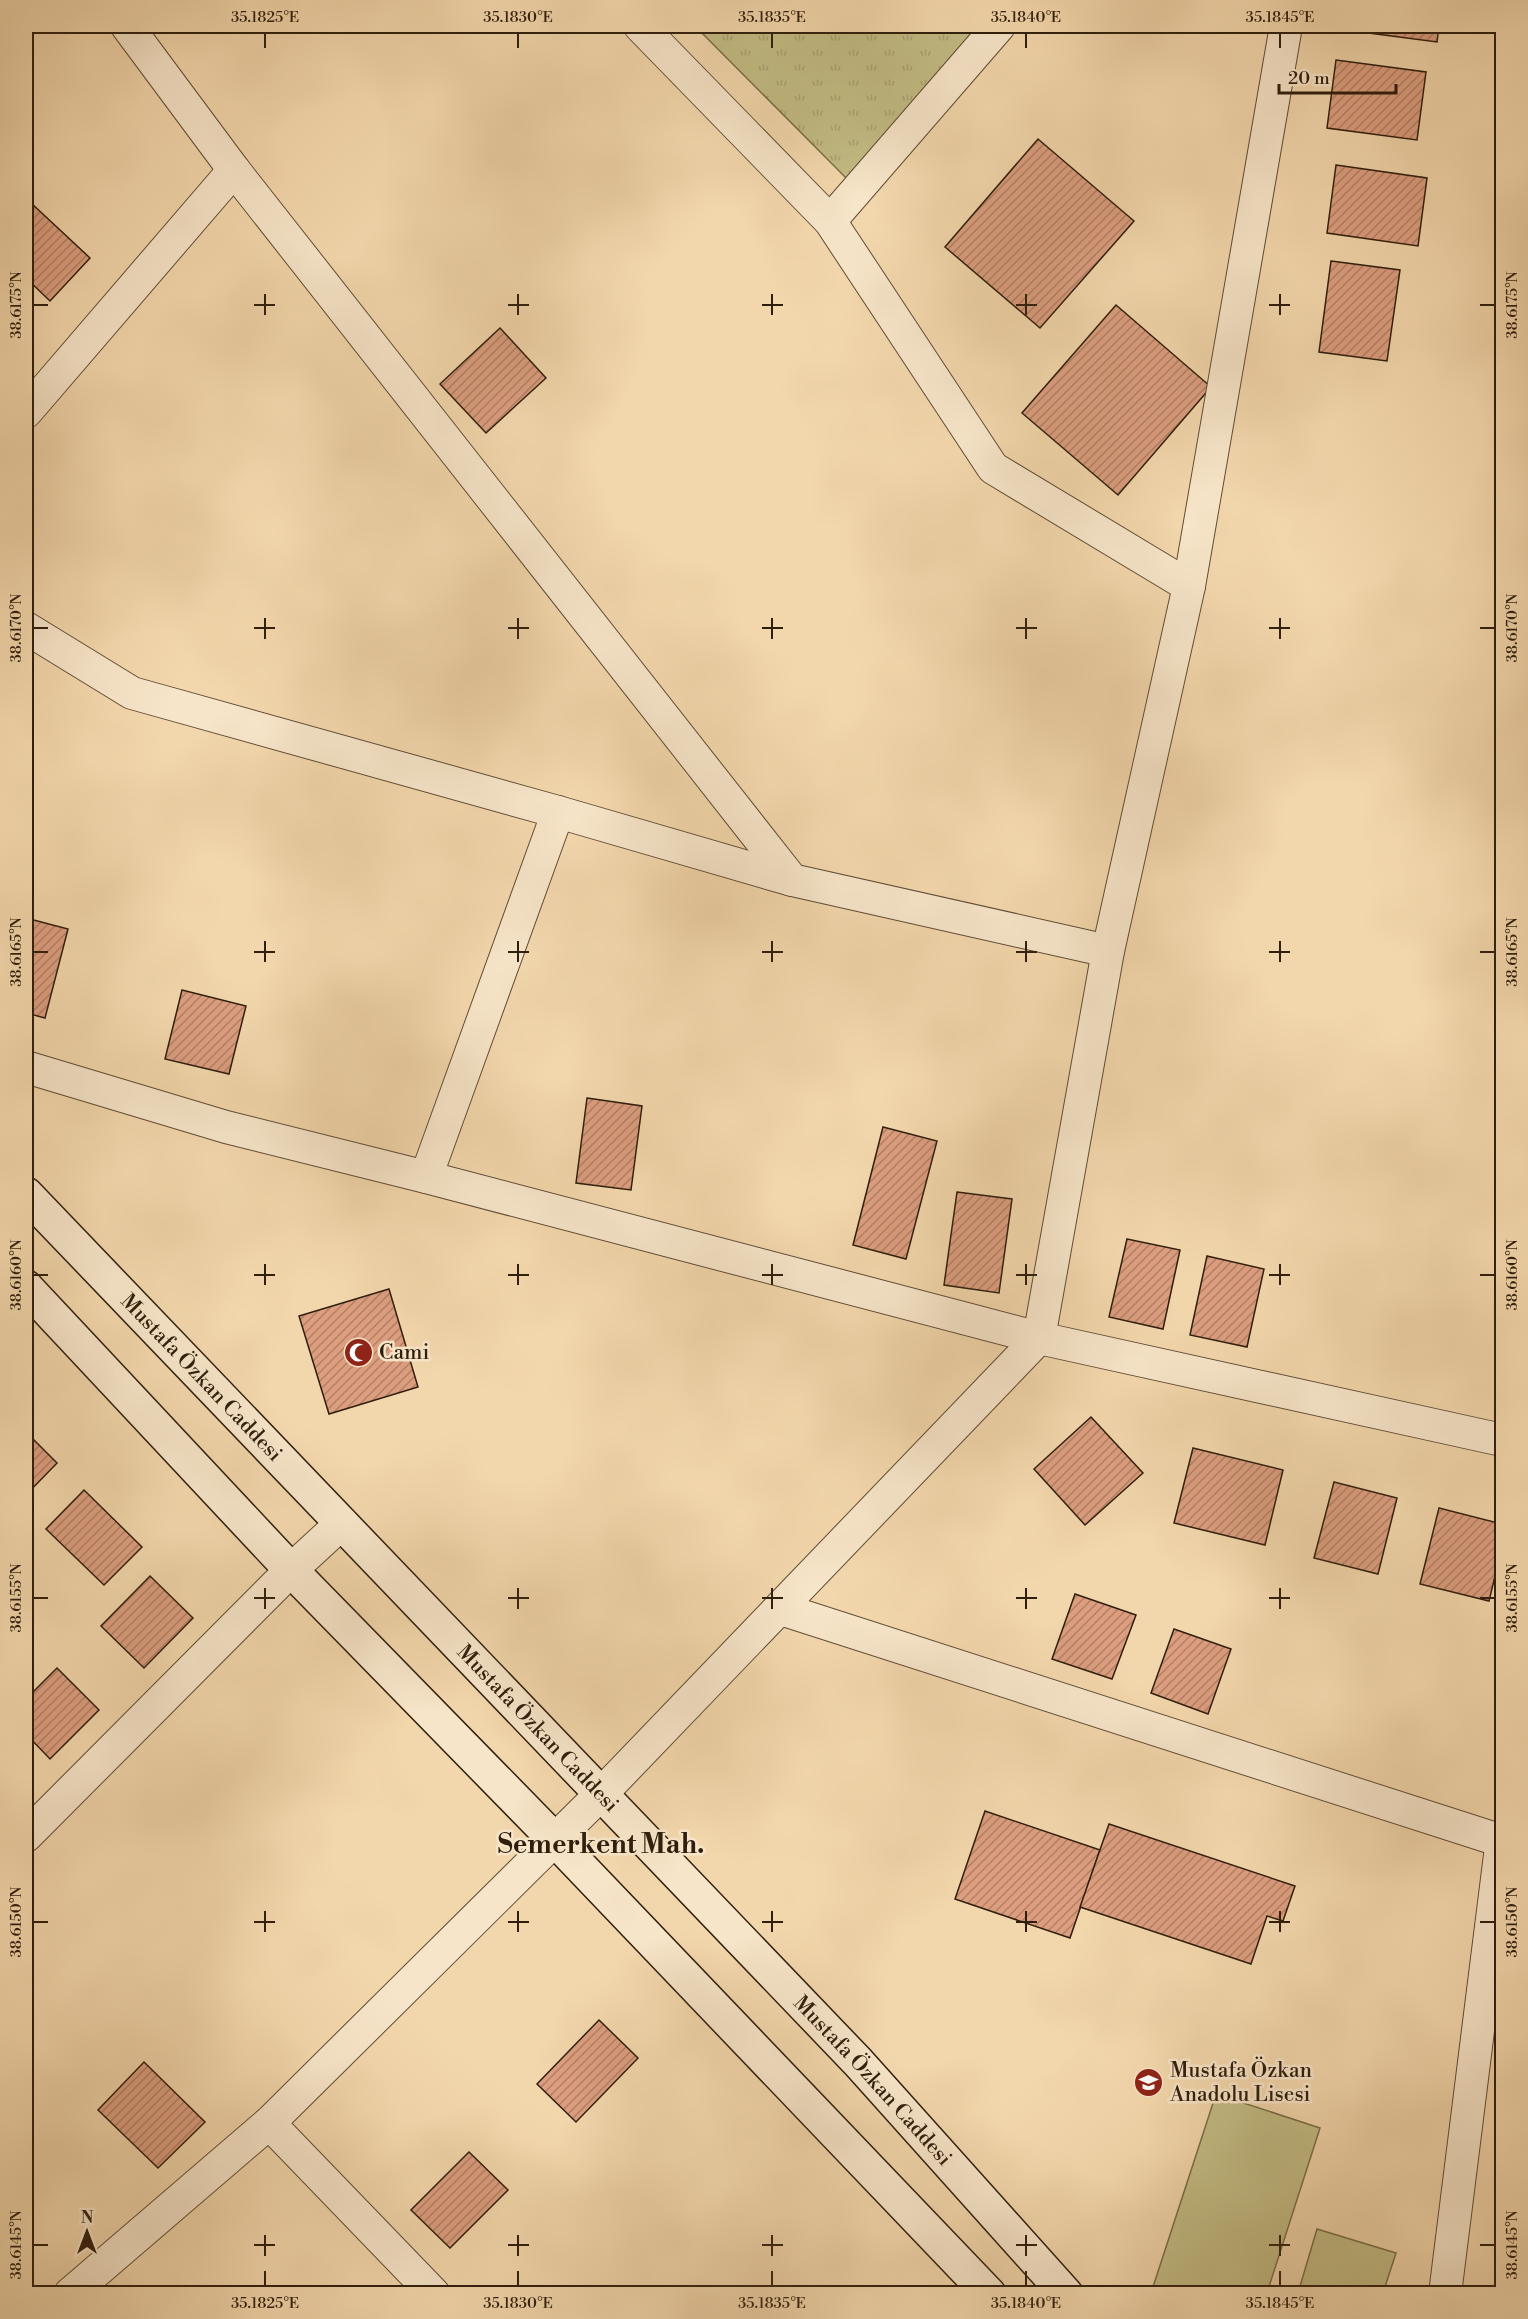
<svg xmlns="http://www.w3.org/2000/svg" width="1528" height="2319" font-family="'Libre Bodoni',serif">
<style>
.grass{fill:url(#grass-tufts);stroke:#796d48;stroke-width:1.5}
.garden{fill:#c3bc84;stroke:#796d48;stroke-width:1.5}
.building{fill:url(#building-hatch);stroke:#2f1e0d;stroke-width:1.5}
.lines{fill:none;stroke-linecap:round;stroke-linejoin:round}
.minor-casing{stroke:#604c35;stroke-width:34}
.secondary-casing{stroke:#2f1e0d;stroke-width:36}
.minor{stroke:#f7e5c9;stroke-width:32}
.secondary{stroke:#f7e5c9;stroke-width:33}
.ticks{fill:none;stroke:#2f1e0d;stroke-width:2}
.labels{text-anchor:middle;stroke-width:5;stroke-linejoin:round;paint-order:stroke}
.poi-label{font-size:21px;fill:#2f1e0d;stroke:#f7e5c9;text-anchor:start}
.street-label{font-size:21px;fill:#2f1e0d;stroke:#f7e5c9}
.district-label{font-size:27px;font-weight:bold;fill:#2f1e0d;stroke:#f7e5c9}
.neatline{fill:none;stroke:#2f1e0d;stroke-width:2}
.ticks-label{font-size:15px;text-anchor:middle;fill:#2f1e0d}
</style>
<defs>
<pattern id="grass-tufts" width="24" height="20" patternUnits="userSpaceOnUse" patternTransform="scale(1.5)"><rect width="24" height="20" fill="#c3bc84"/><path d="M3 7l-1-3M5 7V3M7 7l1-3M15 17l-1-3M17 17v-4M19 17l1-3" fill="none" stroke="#a8a171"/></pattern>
<pattern id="building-hatch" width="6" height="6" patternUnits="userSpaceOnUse" patternTransform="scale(1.5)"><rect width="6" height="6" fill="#dc9e7f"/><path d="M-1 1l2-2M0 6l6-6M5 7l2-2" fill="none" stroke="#b38066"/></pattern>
</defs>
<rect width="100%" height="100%" fill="#f3d7ac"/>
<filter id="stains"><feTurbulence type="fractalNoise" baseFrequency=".00333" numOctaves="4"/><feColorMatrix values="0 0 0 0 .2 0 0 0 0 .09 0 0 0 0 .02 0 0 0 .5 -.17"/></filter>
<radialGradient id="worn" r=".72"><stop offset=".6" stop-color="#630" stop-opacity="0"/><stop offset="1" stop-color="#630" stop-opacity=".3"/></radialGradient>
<!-- grass -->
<path class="grass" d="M695 26H988L850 182Z"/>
<!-- garden -->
<g class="garden">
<path d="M1216 2094 1320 2128 1267 2293H1151Z"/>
<path d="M1317 2229 1396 2253 1383 2293H1298Z"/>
</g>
<!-- building -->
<g class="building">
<path d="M1347 26H1439L1437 42 1346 30Z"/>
<path d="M1336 60 1426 72 1417 140 1327 128Z"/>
<path d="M1038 139 1134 221 1040 328 945 247Z"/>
<path d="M1336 165 1427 178 1418 246 1327 233Z"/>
<path d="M30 202 90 258 50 301 26 278V207Z"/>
<path d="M1331 261 1400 270 1387 361 1319 352Z"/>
<path d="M1116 305 1211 387 1118 495 1022 413Z"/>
<path d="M500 328 546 378 486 433 440 384Z"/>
<path d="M26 918 68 929 45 1018 26 1013Z"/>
<path d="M182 990 246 1006 229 1074 165 1059Z"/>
<path d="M587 1098 642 1106 631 1190 576 1183Z"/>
<path d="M883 1127 937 1141 906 1259 853 1245Z"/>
<path d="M957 1192 1012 1199 999 1293 944 1285Z"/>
<path d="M1127 1239 1180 1250 1163 1329 1109 1317Z"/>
<path d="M1207 1256 1264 1269 1247 1347 1190 1335Z"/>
<path d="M389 1289 418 1387 329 1414 299 1316Z"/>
<path d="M1091 1417 1143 1473 1085 1525 1034 1469Z"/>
<path d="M26 1432 57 1463 26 1495Z"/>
<path d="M1193 1448 1283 1470 1265 1545 1174 1523Z"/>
<path d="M1334 1482 1397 1498 1378 1574 1314 1558Z"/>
<path d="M84 1490 142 1547 104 1585 46 1529Z"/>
<path d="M1439 1508 1502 1524V1547L1489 1601 1420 1584Z"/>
<path d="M150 1576 193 1618 144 1668 101 1626Z"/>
<path d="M1075 1594 1136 1615 1112 1679 1052 1659Z"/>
<path d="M1174 1629 1231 1649 1208 1714 1151 1693Z"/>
<path d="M57 1668 99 1710 50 1759 26 1734V1699Z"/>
<path d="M985 1811 1100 1850 1070 1938 955 1899Z"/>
<path d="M1109 1824 1295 1886 1283 1921 1267 1916 1251 1964 1080 1907Z"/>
<path d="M599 2020 638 2058 576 2122 537 2084Z"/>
<path d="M144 2062 205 2122 158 2168 98 2110Z"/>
<path d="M469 2152 508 2190 450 2248 411 2210Z"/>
</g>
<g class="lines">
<defs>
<g id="minor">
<path d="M127 26 234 170 792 880 1108 951"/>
<path d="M640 26 830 221 993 468 1189 586"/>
<path d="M830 221 999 26"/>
<path d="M26 412 234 170"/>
<path d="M26 628 132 693 558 812 792 880"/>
<path d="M26 1067 226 1127 426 1177 1039 1338 1502 1440"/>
<path d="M426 1177 558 812"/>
<path d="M781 1609 1502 1841"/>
<path d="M26 1836 291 1570 342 1523"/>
<path d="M269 2123 434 2294"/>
<path d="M70 2294 269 2123 601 1794 1039 1338 1108 951 1189 586 1286 26"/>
<path d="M1445 2294 1502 1839"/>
</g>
<g id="secondary">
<path id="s1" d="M26 1194 858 2062 1066 2294"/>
<path d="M26 1287 291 1570 554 1839 989 2294"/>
</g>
</defs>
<!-- minor casing -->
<use href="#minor" class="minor-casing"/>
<!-- secondary casing -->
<use href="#secondary" class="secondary-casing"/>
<!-- minor -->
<use href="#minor" class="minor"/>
<!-- secondary -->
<use href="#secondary" class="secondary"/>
</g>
<!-- ticks -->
<path class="ticks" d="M265 33V48M518 33V48M772 33V48M1026 33V48M1280 33V48M265 294V315M518 294V315M772 294V315M1026 294V315M1280 294V315M33 305H48M254 305H275M508 305H529M762 305H783M1016 305H1037M1269 305H1290M1480 305H1495M265 618V639M518 618V639M772 618V639M1026 618V639M1280 618V639M33 628H48M254 628H275M508 628H529M762 628H783M1016 628H1037M1269 628H1290M1480 628H1495M265 941V962M518 941V962M772 941V962M1026 941V962M1280 941V962M33 952H48M254 952H275M508 952H529M762 952H783M1016 952H1037M1269 952H1290M1480 952H1495M265 1264V1285M518 1264V1285M772 1264V1285M1026 1264V1285M1280 1264V1285M33 1275H48M254 1275H275M508 1275H529M762 1275H783M1016 1275H1037M1269 1275H1290M1480 1275H1495M265 1588V1609M518 1588V1609M772 1588V1609M1026 1588V1609M1280 1588V1609M33 1598H48M254 1598H275M508 1598H529M762 1598H783M1016 1598H1037M1269 1598H1290M1480 1598H1495M265 1911V1932M518 1911V1932M772 1911V1932M1026 1911V1932M1280 1911V1932M33 1922H48M254 1922H275M508 1922H529M762 1922H783M1016 1922H1037M1269 1922H1290M1480 1922H1495M265 2235V2256M518 2235V2256M772 2235V2256M1026 2235V2256M1280 2235V2256M33 2245H48M254 2245H275M508 2245H529M762 2245H783M1016 2245H1037M1269 2245H1290M1480 2245H1495M265 2271V2286M518 2271V2286M772 2271V2286M1026 2271V2286M1280 2271V2286"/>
<!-- icons -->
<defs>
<symbol id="mosque-disc" viewBox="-11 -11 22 22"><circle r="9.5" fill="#8f2418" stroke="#f7e5c9"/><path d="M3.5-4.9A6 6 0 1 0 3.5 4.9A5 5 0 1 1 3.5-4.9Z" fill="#fff"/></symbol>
<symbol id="school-disc" viewBox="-11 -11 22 22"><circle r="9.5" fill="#8f2418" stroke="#f7e5c9"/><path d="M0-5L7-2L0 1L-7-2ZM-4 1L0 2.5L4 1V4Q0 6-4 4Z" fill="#fff"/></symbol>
</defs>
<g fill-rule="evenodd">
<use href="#mosque-disc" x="342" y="1336" width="33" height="33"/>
<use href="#school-disc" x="1132" y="2066" width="33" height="33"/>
</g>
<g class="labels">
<!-- poi labels -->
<g class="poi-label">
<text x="379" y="1359">Cami</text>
<text x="1170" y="2077">Mustafa Özkan<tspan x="1170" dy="24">Anadolu Lisesi</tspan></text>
</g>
<!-- street labels -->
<g class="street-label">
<text dy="7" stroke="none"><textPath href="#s1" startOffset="254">Mustafa Özkan Caddesi</textPath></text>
<text dy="7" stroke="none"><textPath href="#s1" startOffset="740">Mustafa Özkan Caddesi</textPath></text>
<text dy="7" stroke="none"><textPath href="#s1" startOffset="1226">Mustafa Özkan Caddesi</textPath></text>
</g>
<!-- district labels -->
<g class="district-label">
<text x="601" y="1853">Semerkent Mah.</text>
</g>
</g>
<!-- margin -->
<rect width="1528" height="2319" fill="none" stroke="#f3d7ac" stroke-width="66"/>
<!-- north arrow -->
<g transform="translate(87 2232)" stroke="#f7e5c9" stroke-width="4.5" paint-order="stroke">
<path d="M0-4.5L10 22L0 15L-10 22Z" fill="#2f1e0d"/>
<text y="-9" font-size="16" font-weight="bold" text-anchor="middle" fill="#2f1e0d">N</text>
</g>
<!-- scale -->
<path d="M1279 84v9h117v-9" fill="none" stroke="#2f1e0d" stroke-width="3"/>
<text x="1288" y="84" font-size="18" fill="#2f1e0d" stroke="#f7e5c9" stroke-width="4.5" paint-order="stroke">20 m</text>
<rect x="33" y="33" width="1462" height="2253" class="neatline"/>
<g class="ticks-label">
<text x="265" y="22">35.1825°E</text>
<text x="518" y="22">35.1830°E</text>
<text x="772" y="22">35.1835°E</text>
<text x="1026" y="22">35.1840°E</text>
<text x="1280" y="22">35.1845°E</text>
<text transform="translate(16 305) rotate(-90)" y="5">38.6175°N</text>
<text transform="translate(1512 305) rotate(-90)" y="5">38.6175°N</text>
<text transform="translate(16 628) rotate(-90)" y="5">38.6170°N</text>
<text transform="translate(1512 628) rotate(-90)" y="5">38.6170°N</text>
<text transform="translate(16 952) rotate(-90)" y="5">38.6165°N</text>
<text transform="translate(1512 952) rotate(-90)" y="5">38.6165°N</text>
<text transform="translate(16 1275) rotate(-90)" y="5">38.6160°N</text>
<text transform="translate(1512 1275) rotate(-90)" y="5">38.6160°N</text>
<text transform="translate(16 1598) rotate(-90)" y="5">38.6155°N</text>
<text transform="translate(1512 1598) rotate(-90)" y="5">38.6155°N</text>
<text transform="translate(16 1922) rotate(-90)" y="5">38.6150°N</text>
<text transform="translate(1512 1922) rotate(-90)" y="5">38.6150°N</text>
<text transform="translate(16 2245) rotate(-90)" y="5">38.6145°N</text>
<text transform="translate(1512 2245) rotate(-90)" y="5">38.6145°N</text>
<text x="265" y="2308">35.1825°E</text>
<text x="518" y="2308">35.1830°E</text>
<text x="772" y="2308">35.1835°E</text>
<text x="1026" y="2308">35.1840°E</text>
<text x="1280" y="2308">35.1845°E</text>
</g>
<rect width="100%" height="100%" filter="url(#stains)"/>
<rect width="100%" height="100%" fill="url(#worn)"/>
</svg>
